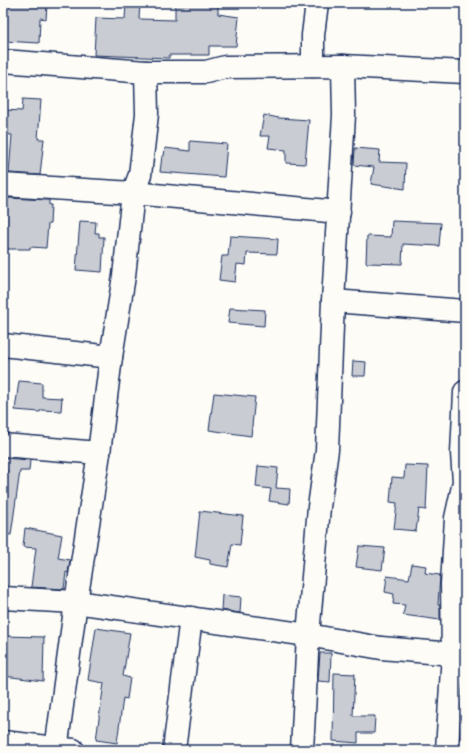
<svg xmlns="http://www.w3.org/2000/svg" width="468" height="753" font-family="Kalam,sans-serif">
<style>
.building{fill:#c9ccd3;stroke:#1b2f5e}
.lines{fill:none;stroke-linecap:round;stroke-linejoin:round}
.minor-casing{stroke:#1b2f5e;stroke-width:25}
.minor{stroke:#fdfcf7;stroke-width:22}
</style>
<rect width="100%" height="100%" fill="#fdfcf7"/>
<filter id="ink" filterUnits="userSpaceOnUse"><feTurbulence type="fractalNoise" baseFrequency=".025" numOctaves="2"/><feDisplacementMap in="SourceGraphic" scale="8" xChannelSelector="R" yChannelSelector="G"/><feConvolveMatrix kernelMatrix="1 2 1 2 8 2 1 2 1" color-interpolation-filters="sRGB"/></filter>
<g filter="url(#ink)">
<!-- building -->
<g class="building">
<path d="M3 3 24 4V3H40V5H47L46 19 40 18 39 43 3 41Z"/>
<path d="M126 3H140L139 19 175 20V3H218V14L239 17 236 46H209V55H169V58L94 55 96 18 125 19Z"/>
<path d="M23 99 41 100 38 139H44L40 175 9 173 12 135 3 134 5 110 22 111Z"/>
<path d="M264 115 279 118 309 120 305 164 286 163V150L268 148 270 136H260Z"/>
<path d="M190 141 227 144 224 177 160 172 162 156H164L165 148 190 151Z"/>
<path d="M355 148 380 150 379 162 406 163 405 189 371 184 374 167 354 165Z"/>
<path d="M7 198 49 200V205H51L50 224H48L46 248 30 247V249H3L5 204Z"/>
<path d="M80 221 96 222 95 233H99V237H104L102 272 76 270Z"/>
<path d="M392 221 441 223 439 246 403 244 402 264 366 263 367 236 391 237Z"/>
<path d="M230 236 278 239 277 254 247 253 246 265 237 264 235 282 219 280 222 256H228Z"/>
<path d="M230 308 265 310 264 326 228 323Z"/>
<path d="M353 361 366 362 365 376H352Z"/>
<path d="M19 381 42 383V397L62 398 61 411 41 410 40 412 15 410Z"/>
<path d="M214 393 255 397 251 436 209 430Z"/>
<path d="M3 458 30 460 29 471H20L11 535 3 534V478H6L7 470H3Z"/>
<path d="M405 465 428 466 426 510 419 509 416 531 394 529 397 503 390 502 392 477 404 478Z"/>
<path d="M258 466 278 468 276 488 290 489 289 504 269 501 271 489 256 487Z"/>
<path d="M200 511 243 516 240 545 232 544 228 567 210 564V560L195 557Z"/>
<path d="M25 528 62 535 58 558 70 560 68 573 66 572 64 589 31 587 36 548 23 547Z"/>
<path d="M359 546 385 548 382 570 356 567Z"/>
<path d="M412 564 426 566 425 573 440 575 438 605H440V620L403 615 405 605 393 604 394 594 385 592 387 576 409 579Z"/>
<path d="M222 595 241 597 240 613 221 610Z"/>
<path d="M96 628 130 633 123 676 130 678 127 699 123 698 117 743 96 740 104 683 88 680Z"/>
<path d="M3 636 44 637 43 681 4 676Z"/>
<path d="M320 653H331L330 682 318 681Z"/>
<path d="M334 673 355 674 353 716H375L374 733H358V743L333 741Z"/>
</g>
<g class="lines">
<defs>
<g id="minor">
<path d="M3 61 146 72H206L225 67 343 66 465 72"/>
<path d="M313 66V35L317 3"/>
<path d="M3 185 133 193 339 212"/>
<path d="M333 301 465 311"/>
<path d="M3 345 111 357"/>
<path d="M3 445 99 453"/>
<path d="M3 598 76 602 308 635 381 648 465 655"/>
<path d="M3 742 73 750"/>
<path d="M56 750 76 602 99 453 111 357 124 276 133 193 140 175 147 114 146 72"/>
<path d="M174 750 191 618"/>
<path d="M302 750 308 635 319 507 327 450 333 301 344 115 343 66"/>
<path d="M447 750 453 653 452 584 456 518 464 482 462 453 465 392"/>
</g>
</defs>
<!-- minor casing -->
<use href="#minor" class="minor-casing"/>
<!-- minor -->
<use href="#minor" class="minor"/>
</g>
</g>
<!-- margin -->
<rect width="468" height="753" fill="none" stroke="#fdfcf7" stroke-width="16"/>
<rect x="8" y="8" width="452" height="737" fill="none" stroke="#1b2f5e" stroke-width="1.5" filter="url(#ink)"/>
</svg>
